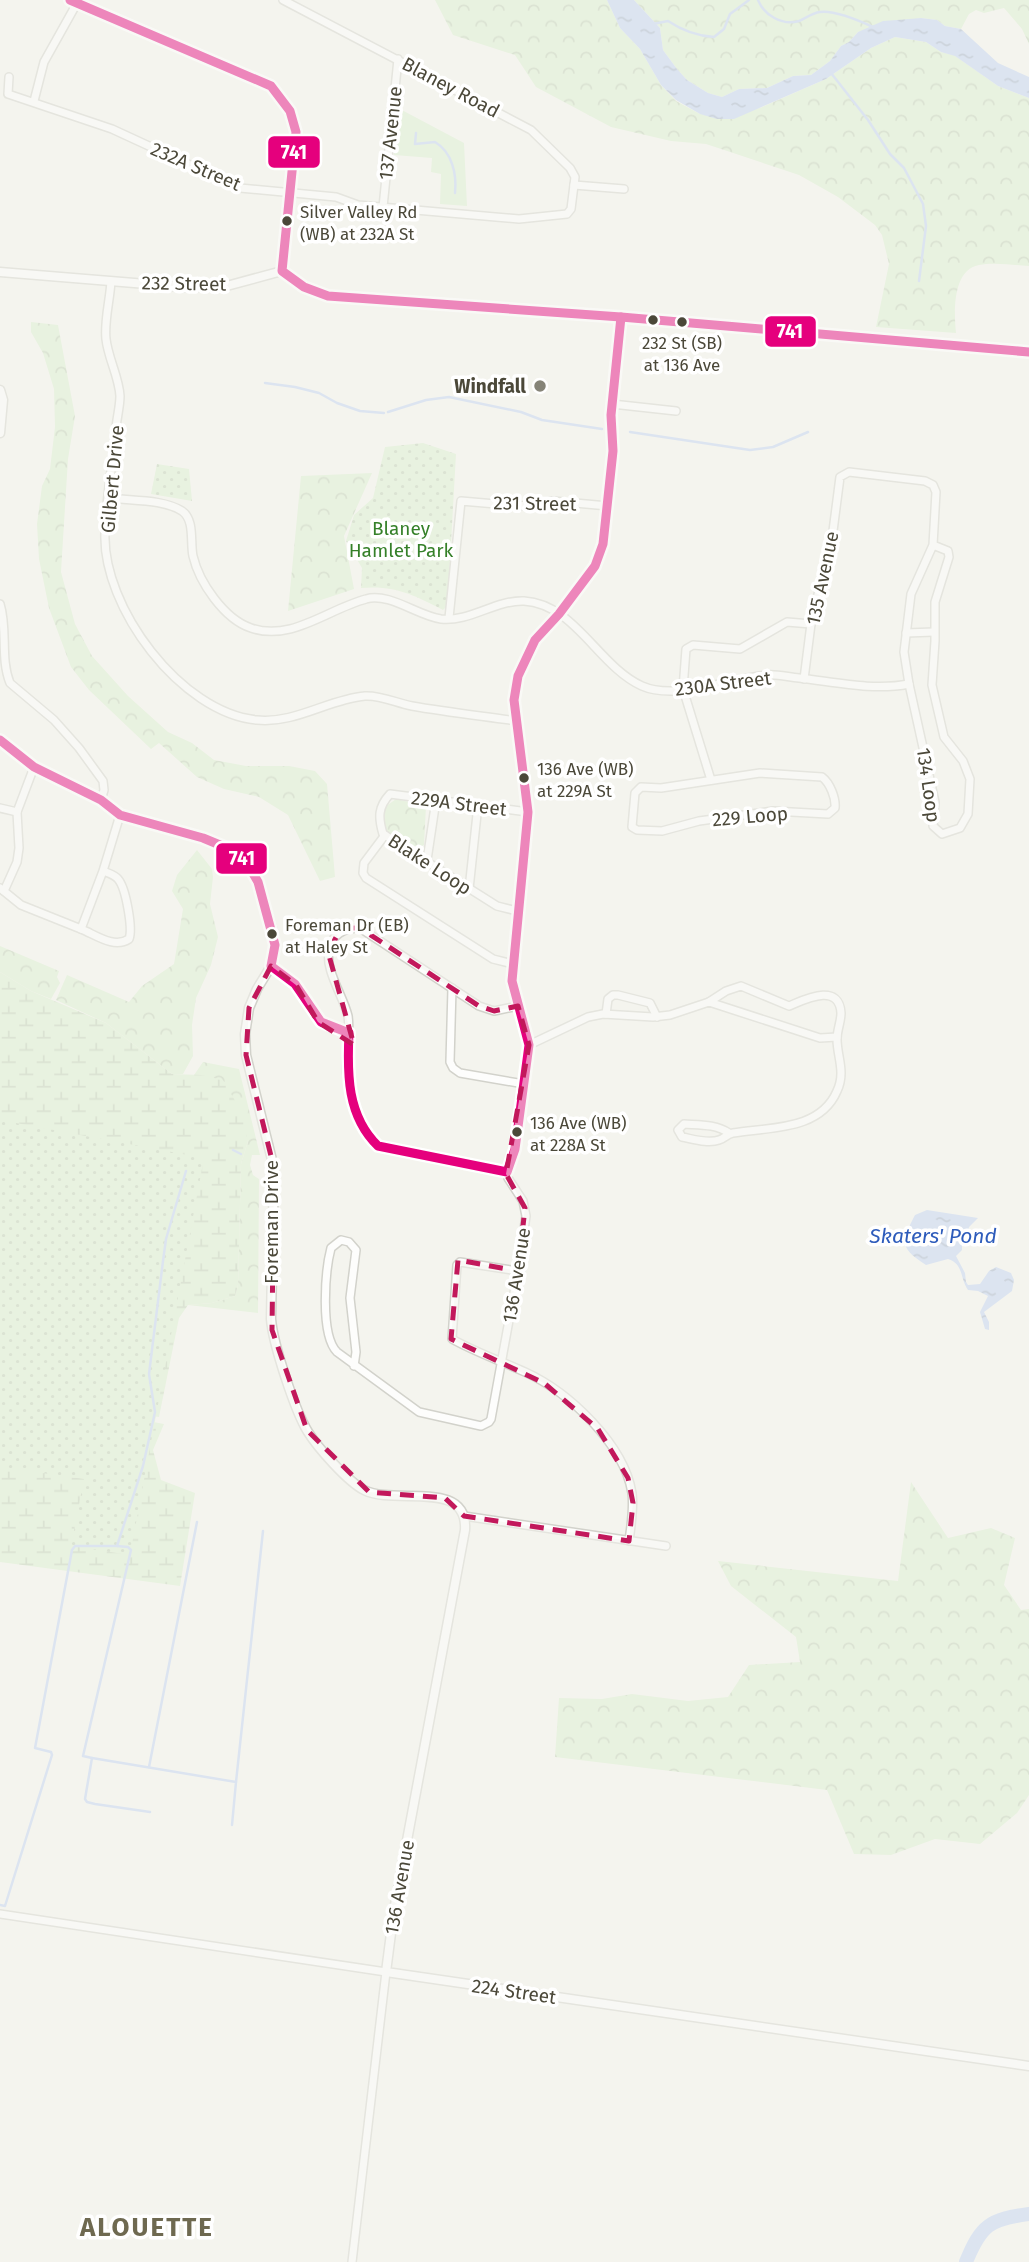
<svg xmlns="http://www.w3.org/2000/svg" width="1029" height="2262" font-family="'Fira Sans',sans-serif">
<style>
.grass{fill:#daefce}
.forest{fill:url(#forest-crowns)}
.wetland{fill:url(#wetland-marsh)}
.park{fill:url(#park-dots)}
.water{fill:url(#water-ripples)}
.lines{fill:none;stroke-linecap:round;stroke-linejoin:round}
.stream{stroke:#bfd1f2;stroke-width:2.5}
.river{stroke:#bfd1f2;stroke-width:14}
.minor-casing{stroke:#d2d2cb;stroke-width:10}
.tertiary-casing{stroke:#d2d2cb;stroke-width:11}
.minor{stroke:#fdfdfc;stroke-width:7}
.tertiary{stroke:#fdfdfc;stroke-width:8}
.bus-1-casing{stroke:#fff;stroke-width:14}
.bus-1{stroke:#e5007d;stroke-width:9}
.marked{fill:none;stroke:#c2185b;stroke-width:5;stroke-dasharray:14 9;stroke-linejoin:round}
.bus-dot{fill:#4b4839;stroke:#fff;stroke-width:2.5}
.poi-dot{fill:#868478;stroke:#fff;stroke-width:2.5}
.labels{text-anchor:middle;stroke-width:7;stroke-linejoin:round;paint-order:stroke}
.bus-label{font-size:17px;fill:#4b4839;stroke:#fff;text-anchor:start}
.street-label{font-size:19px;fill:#4b4839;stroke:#fff}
.poi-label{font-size:19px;font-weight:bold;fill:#4b4839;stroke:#fff;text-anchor:end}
.park-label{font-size:19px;fill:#358029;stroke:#fff}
.water-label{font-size:21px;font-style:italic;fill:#2e5cbb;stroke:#fff}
.district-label{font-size:26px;font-weight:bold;letter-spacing:2px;fill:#6e6950;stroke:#fff}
.line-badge{stroke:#fff;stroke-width:2.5}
.badge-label{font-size:19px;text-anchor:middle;font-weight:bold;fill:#fff}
</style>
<defs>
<pattern id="forest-crowns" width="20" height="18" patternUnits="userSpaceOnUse" patternTransform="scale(1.75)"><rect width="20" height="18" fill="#daefce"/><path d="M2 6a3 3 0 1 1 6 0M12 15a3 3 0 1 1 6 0" fill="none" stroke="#bdceb2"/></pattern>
<pattern id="wetland-marsh" width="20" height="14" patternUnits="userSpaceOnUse" patternTransform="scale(1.75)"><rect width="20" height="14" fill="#daefce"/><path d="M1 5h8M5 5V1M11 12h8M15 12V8" fill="none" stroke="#bdceb2"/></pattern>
<pattern id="park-dots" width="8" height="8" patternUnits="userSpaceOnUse" patternTransform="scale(1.75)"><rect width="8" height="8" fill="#daefce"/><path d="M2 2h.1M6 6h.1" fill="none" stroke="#bdceb2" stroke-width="1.8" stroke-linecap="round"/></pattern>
<pattern id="water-ripples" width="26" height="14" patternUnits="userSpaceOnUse" patternTransform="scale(1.75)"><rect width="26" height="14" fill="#bfd1f2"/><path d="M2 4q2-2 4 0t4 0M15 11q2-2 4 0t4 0" fill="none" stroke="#9dacc5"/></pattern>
</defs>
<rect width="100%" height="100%" fill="#f4f4ee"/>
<!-- grass -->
<path class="grass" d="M398 108 464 143 467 206 440 204 441 174 431 172 432 158 394 155Z"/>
<!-- forest -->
<g class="forest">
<path d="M435 0H607L620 28 640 49 661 85 676 101 700 114 760 108 826 79 871 48 895 37 926 42 941 52 954 55 998 86 1029 98V266C1013 265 994 262 979 265 952 270 954 313 956 333L876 327 889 264 882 235 875 225 838 197 799 175 706 144 671 141 611 127 536 87 515 55 453 35Z"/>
<path d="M634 0H1029V44L1022 29 1004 8 984 13 976 10 969 14 961 29 945 26 937 20 921 18 858 32 849 42 841 46 830 61 811 75 793 76 767 88 739 89 722 97 708 93 687 80 677 69 663 50 660 28Z"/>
<path d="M31 322 58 325 75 416 68 459 61 572 75 624 92 656 128 696 168 732 192 743 214 760 246 766H289L315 771 327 784 335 877 320 881 288 815 259 797 224 789 197 777 159 743 151 749 89 690 71 667 49 608 39 559 37 524 42 486 50 469 55 427 54 389 43 353 31 332Z"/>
<path d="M372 473 344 536 354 589 288 611 301 476Z"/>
<path d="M396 799 426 806 424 845C416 850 390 839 385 829 383 823 385 814 385 807Z"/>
<path d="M197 850 212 869 213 877 210 904 218 937 211 965 196 998 192 1025 193 1056 183 1074H172L106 1023 56 1000 67 975 129 1002 142 986 174 964 183 909 172 891 177 875Z"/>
<path d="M0 946 59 971 57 977 60 983 51 999 31 991 0 972Z"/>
<path d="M203 1062 239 1069 260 1155H252L250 1165 253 1175 259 1179 258 1313 188 1305 212 1303 235 1296 238 1285 241 1164 248 1141 201 1075H194Z"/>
<path d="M911 1482 948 1538 991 1528 1015 1538 1004 1585 1021 1610 1029 1609V1795L1017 1813 980 1844 935 1839 891 1855 854 1854 827 1790 555 1757 559 1698 602 1699 632 1694 688 1701 728 1697 749 1665 800 1662 796 1637 731 1586 718 1561 898 1581Z"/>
</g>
<!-- wetland -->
<path class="wetland" d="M0 972 31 991 106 1023 172 1074 201 1075 223 1080 241 1111 248 1141 241 1164 238 1285 235 1296 212 1303 188 1305 179 1318 159 1417 151 1416 132 1418 164 1424 153 1450 161 1480 195 1493 180 1586 0 1562Z"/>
<!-- park -->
<g class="park">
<path d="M423 443 456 454 449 579 452 601 443 610C414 595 395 585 361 588L362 568 346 541 354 515 373 498 385 447Z"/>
<path d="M157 464 189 469 192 501 151 494Z"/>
<path d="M0 1120 204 1158 130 1555 71 1546 84 1479 0 1467Z"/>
</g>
<!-- water -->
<g class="water">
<path d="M607 0H634L660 28 663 50 677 69 687 80 708 93 722 97 739 89 767 88 793 76 811 75 830 61 841 46 849 42 858 32 883 21 897 20 921 18 937 20 945 26 961 29 998 63 1029 77V98L998 86 955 56 941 52 926 42 895 37 871 48 826 79 734 119H717L700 114 676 100 661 85 640 49 620 28Z"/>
<path d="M927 1210 978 1218 969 1227 967 1235 962 1241V1250L956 1256 965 1273 966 1282 968 1285 980 1284 989 1271 996 1267 1011 1273 1014 1280 1012 1291 984 1312 989 1322V1330L985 1329 980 1312 988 1296 978 1291 968 1290C960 1279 964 1264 948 1259L926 1265C899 1248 901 1242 915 1215Z"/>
</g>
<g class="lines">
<!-- stream -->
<g class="stream">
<path d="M758 0C764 15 782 26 799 21 806 18 812 13 820 12 834 10 860 21 873 27"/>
<path d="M653 24 668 21C683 31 697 36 714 37L724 29 730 14 749 0"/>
<path d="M831 73 868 120 890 154 904 168 923 204 926 226 919 281"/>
<path d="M416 133 415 144 435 142C452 152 457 174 455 193"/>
<path d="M265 383 295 387 319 393 337 403 360 411 384 413"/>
<path d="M388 412 426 400 449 397 521 412 542 420 602 429"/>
<path d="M630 432 750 450 773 447 808 432"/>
<path d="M233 1150 241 1154"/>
<path d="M117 1546 128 1547 131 1550 83 1756 92 1758 85 1799 87 1802 95 1804 150 1812"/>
<path d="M92 1758 236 1782 232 1825"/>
<path d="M149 1767 197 1522"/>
<path d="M236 1782 263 1531"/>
<path d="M0 1905 5 1906 52 1755 51 1752 35 1748 72 1550 75 1546H117L143 1466 155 1412 149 1374 163 1261 166 1239 186 1171"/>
</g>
<!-- river -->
<path class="river" d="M966 2262C981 2225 990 2219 1029 2214"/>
<defs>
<g id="minor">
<path d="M9 77 8 94 112 129 240 188 336 197 358 205 519 219 567 214 571 209 575 177 570 168 531 130 283 0"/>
<path d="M34 101 44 62 77 3"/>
<path d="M574 185 624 189"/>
<path d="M383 207 398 59"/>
<path d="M111 281C110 300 104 321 106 339 108 358 119 377 120 396 120 406 117 417 116 428 113 462 106 498 105 533 102 607 181 713 257 720 295 724 329 699 365 696 381 695 396 703 412 706 446 712 482 716 517 721"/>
<path d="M612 404 676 411"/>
<path d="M110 498C132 501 163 499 182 511 195 520 190 542 193 556 199 582 224 619 251 628 291 642 328 609 366 599 389 592 418 616 441 619 470 622 495 600 524 601 575 604 598 666 642 686 676 701 731 678 767 675 777 674 788 677 799 678 835 682 873 691 909 684"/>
<path d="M0 604C8 630 0 658 10 683L54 720 79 748 103 781 104 790 101 800"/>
<path d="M449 618 461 501 520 506 553 501 608 506"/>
<path d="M906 633 934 632"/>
<path d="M804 679 811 624 833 531 840 477 849 472 925 481 933 485 936 492 933 545 948 551 949 557 935 602V641L932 685 944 737 963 761 970 779 968 814 960 828 942 834 933 826 935 802 909 684 904 652 911 594 933 545"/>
<path d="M760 773 822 777C830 783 836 798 835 808L828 814 773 811 699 821 662 831 637 830 632 827 635 793 641 787 661 788Z"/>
<path d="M711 780 683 689 686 649 693 645 740 649 787 622 811 624"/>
<path d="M0 808 17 812"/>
<path d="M385 835 364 863 363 873 366 878 493 959 513 964"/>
<path d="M427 860 436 800"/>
<path d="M103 871 81 929C96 935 114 949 129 939 133 929 126 888 118 879 115 875 108 873 103 871L120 815"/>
<path d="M0 888 21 905 81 929"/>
<path d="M469 889 478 805"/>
<path d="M4 891 17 862 19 848 17 812 34 767"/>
<path d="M517 911 497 906 383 834C378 817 378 807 390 794L528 812"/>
<path d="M271 966C280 972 291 978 298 987 318 1014 310 1026 349 1033"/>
<path d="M452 988 450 1062 453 1068 460 1073 524 1084"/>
<path d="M709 1002 726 991 741 986 789 1006C804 1000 839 982 841 1013 841 1022 837 1030 837 1039 837 1057 846 1072 837 1091 820 1131 769 1127 733 1133 727 1134 725 1138 719 1140 708 1144 693 1139 682 1137L678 1130 684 1124C700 1125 716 1124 729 1133"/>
<path d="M606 1014 608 999 613 995H618L650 1003 657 1017"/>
<path d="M529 1045 588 1017 603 1014 653 1017 670 1015 709 1002 820 1038 837 1037"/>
<path d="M507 1172 378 1146C358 1131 350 1099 347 1075 345 1055 351 1035 348 1016 343 995 325 971 329 950 332 933 345 928 360 928L479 1006 494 1011 518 1006"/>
<path d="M518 1271 460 1262 457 1265 452 1339C475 1352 501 1361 525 1372 569 1392 624 1444 632 1493 634 1509 631 1525 629 1541"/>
<path d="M354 1366 356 1352 350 1298 356 1250 349 1242 341 1240 331 1248C325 1271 320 1335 337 1352L419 1412 481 1426 489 1422 491 1419 518 1271 526 1216 523 1201 508 1178 507 1172 515 1149 529 1045 512 981 528 812 514 700 518 676 535 640 559 614 595 566 603 544 613 451 611 415 621 317"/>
<path d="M464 1516 666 1546"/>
<path d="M0 1914 386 1972 352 2262"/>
</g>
<g id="tertiary">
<path d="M70 0 271 86 290 111 296 132 282 271"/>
<path d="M282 271 304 287 328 296 621 317 1029 352"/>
<path d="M0 272 183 287H223L282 271"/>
<path d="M0 390 3 400 0 433"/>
<path d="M0 740 34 767 101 800 120 815 203 838 232 850 247 863 258 882 272 928 275 945 271 966 257 989 249 1008 245 1034 246 1055 274 1168 271 1319C273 1344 295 1411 308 1432 318 1448 347 1481 364 1490 395 1506 468 1478 465 1530L394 1910 386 1972 1029 2066"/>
</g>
</defs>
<!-- minor casing -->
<use href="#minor" class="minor-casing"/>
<!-- tertiary casing -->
<use href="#tertiary" class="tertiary-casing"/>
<!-- minor -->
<use href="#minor" class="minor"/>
<!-- tertiary -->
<use href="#tertiary" class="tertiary"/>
<defs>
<g id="bus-1">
<path d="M70 0 271 86 290 111 296 132 282 271 304 287 328 296 621 317 1029 352"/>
<path d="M0 740 34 767 101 800 120 815 203 838 232 850 247 863 258 882 275 945 271 966 295 984 321 1022 349 1033C347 1074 347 1116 378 1146L507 1172 515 1149 529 1045 512 981 528 812 514 700 518 676 535 640 559 614 595 566 603 544 613 451 611 415 621 317"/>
</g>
</defs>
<!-- bus-1 casing -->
<use href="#bus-1" class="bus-1-casing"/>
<!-- bus-1 -->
<use href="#bus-1" class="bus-1"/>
</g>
<!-- marked area -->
<path d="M0 0H1029V2262H0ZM349 928H360L479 1006 494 1011 518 1006 529 1045 506 1174 525 1208 518 1271 458 1260 451 1339 544 1383 598 1429 628 1478 633 1503 629 1541 464 1516 445 1498 369 1492 307 1430 272 1330 274 1168 246 1055 249 1008 271 966 296 985 318 1022 354 1045 328 952 339 932Z" fill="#f4f4ee" fill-opacity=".55" fill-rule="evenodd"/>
<path class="marked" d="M349 928H360L479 1006 494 1011 518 1006 529 1045 506 1174 525 1208 518 1271 458 1260 451 1339 544 1383 598 1429 628 1478 633 1503 629 1541 464 1516 445 1498 369 1492 307 1430 272 1330 274 1168 246 1055 249 1008 271 966 296 985 318 1022 354 1045 328 952 339 932Z"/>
<!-- markers -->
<g class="bus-dot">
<circle cx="287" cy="221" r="6"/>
<circle cx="653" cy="320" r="6"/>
<circle cx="682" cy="322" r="6"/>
<circle cx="524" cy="778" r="6"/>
<circle cx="272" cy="934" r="6"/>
<circle cx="517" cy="1132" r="6"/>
</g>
<circle class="poi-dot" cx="540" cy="386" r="7"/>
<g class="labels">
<!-- bus labels -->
<g class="bus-label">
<text x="300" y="218">Silver Valley Rd<tspan x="300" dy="22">(WB) at 232A St</tspan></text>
<text x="682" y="349" text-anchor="middle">232 St (SB)<tspan x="682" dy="22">at 136 Ave</tspan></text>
<text x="537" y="775">136 Ave (WB)<tspan x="537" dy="22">at 229A St</tspan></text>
<text x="285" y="931">Foreman Dr (EB)<tspan x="285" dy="22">at Haley St</tspan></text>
<text x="530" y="1129">136 Ave (WB)<tspan x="530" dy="22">at 228A St</tspan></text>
</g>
<!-- street labels -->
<g class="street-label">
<text transform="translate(451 87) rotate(28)" y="7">Blaney Road</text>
<text transform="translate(390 133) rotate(-84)" y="7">137 Avenue</text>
<text transform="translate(196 166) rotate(23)" y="7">232A Street</text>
<text transform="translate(184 283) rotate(1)" y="7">232 Street</text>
<text transform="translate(112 479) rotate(-85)" y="7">Gilbert Drive</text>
<text transform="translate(535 503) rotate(1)" y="7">231 Street</text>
<text transform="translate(822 578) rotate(-78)" y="7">135 Avenue</text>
<text transform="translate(723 683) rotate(-7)" y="7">230A Street</text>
<text transform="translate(929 785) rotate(82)" y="7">134 Loop</text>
<text transform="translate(459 803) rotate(7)" y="7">229A Street</text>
<text transform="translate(750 816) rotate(-5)" y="7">229 Loop</text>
<text transform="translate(430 864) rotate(33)" y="7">Blake Loop</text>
<text transform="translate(271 1222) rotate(-90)" y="7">Foreman Drive</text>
<text transform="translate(516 1275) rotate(-81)" y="7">136 Avenue</text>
<text transform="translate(399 1887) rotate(-80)" y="7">136 Avenue</text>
<text transform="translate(514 1991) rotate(8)" y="7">224 Street</text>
</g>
<!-- poi labels -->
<g class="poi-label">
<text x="526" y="393">Windfall</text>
</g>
<!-- park labels -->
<g class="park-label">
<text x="401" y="535">Blaney<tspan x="401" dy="22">Hamlet Park</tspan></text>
</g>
<!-- water labels -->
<g class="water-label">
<text x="933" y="1243">Skaters' Pond</text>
</g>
<!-- district labels -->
<g class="district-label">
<text x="147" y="2236">ALOUETTE</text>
</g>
</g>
<g class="line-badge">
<rect x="267" y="135" width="54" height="34" rx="7" fill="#e5007d"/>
<rect x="764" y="315" width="53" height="33" rx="7" fill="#e5007d"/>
<rect x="215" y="842" width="53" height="33" rx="7" fill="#e5007d"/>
</g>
<g class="badge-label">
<text x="294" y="159">741</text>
<text x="790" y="338">741</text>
<text x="242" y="865">741</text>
</g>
</svg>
